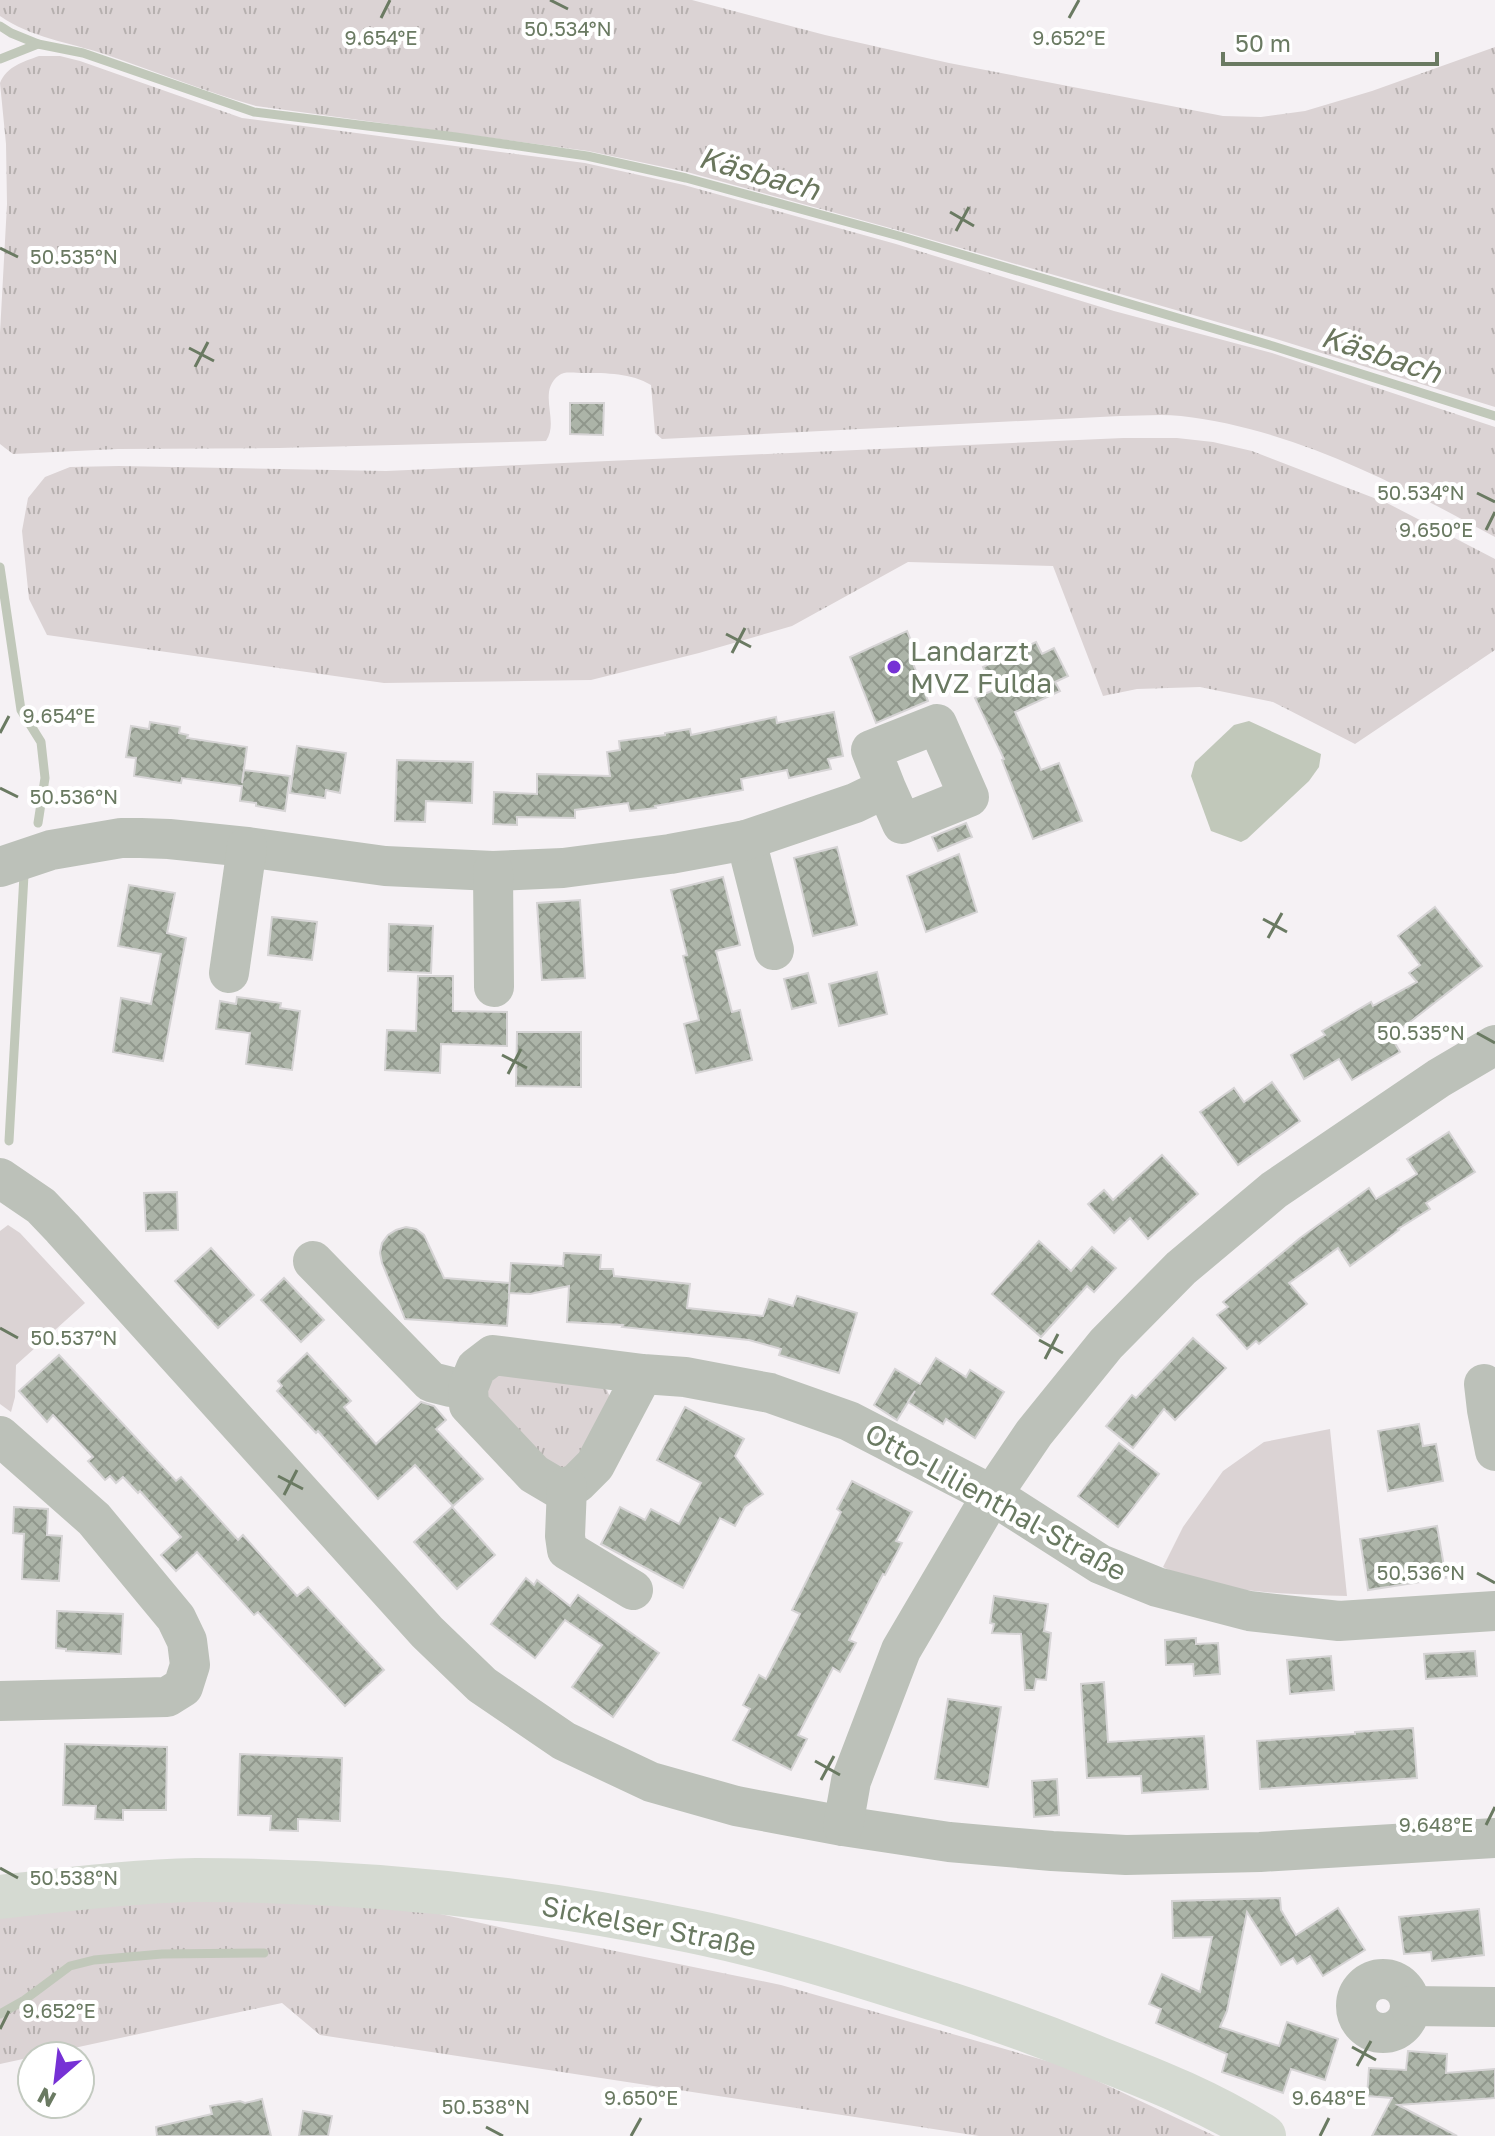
<svg xmlns="http://www.w3.org/2000/svg" width="1495" height="2136" font-family="'Golos Text',sans-serif">
<style>
.grass{fill:url(#grass-tufts)}
.green{fill:#dbd3d4}
.water{fill:#c1c8ba}
.lines{fill:none;stroke-linecap:round;stroke-linejoin:round}
.stream{stroke:#c1c8ba;stroke-width:9}
.building{fill:url(#building-cross-hatch);stroke:#d6d4d5;stroke-width:2}
.minor{stroke:#bcc1b9;stroke-width:40}
.major{stroke:#d5dad2;stroke-width:44}
.ticks{fill:none;stroke:#6a7a62;stroke-width:3}
.poi-dot{fill:#7631d5;stroke:#fff;stroke-width:3}
.labels{text-anchor:middle;stroke-width:8;stroke-linejoin:round;paint-order:stroke}
.poi-label{font-size:28px;fill:#6a7a62;stroke:#fff;text-anchor:start}
.street-label{font-size:28px;fill:#6a7a62;stroke:#fff}
.water-label{font-size:30px;font-style:italic;fill:#6a765d;stroke:#fff}
.ticks-label{font-size:20px;text-anchor:middle;fill:#6a7a62;stroke:#fff;stroke-width:8;stroke-linejoin:round;paint-order:stroke}
</style>
<defs>
<pattern id="grass-tufts" width="24" height="20" patternUnits="userSpaceOnUse" patternTransform="scale(2)"><rect width="24" height="20" fill="#dbd3d4"/><path d="M3 7l-1-3M5 7V3M7 7l1-3M15 17l-1-3M17 17v-4M19 17l1-3" fill="none" stroke="#b6b0af"/></pattern>
<pattern id="building-cross-hatch" width="8" height="8" patternUnits="userSpaceOnUse" patternTransform="scale(2)"><rect width="8" height="8" fill="#acb4a8"/><path d="M0 0l8 8M0 8l8-8" fill="none" stroke="#90978c"/></pattern>
</defs>
<rect width="100%" height="100%" fill="#f5f1f4"/>
<!-- grass -->
<g class="grass">
<path d="M0 0H692L825 35 949 63 1223 116 1261 117 1305 111 1372 91 1495 47V407L1273 338 901 231 687 172 588 151 256 106C204 91 154 71 104 54 68 42 32 38 0 16Z"/>
<path d="M39 56H60L80 61 242 118 585 163 684 185 896 244 1114 311 1272 353 1495 427V537C1397 484 1294 429 1181 416 1161 414 1140 416 1120 416L662 439 655 433 651 385C631 373 607 373 583 373 578 373 569 372 564 373 556 375 550 384 549 392 547 409 556 426 546 441L279 448 118 449 13 454 0 444V333L7 204 6 144 0 83C7 66 23 62 39 56Z"/>
<path d="M1123 438H1177L1213 442 1252 451 1387 503 1495 559V650L1355 744 1273 702 1200 687 1137 689 1103 696 1053 566 908 562 792 626 699 653 591 680 384 683 47 635 29 599 22 531 28 498 45 477 70 467 119 466 386 471Z"/>
<path d="M499 1375 594 1382 607 1390 612 1402 565 1476 489 1415C487 1399 483 1385 499 1375Z"/>
<path d="M341 1892 508 1929 781 1985 1068 2067 1215 2136H979L320 2035 282 2003 0 2064V1908Z"/>
</g>
<!-- green -->
<g class="green">
<path d="M8 1225 20 1233 85 1303 16 1365 15 1397 11 1412 0 1404V1231Z"/>
<path d="M1330 1429 1347 1596C1290 1594 1214 1594 1163 1567L1183 1527 1223 1471 1264 1442Z"/>
</g>
<!-- water -->
<path class="water" d="M1249 721 1321 754 1319 767 1309 781 1247 839 1241 842 1211 831 1191 776 1195 762 1234 725Z"/>
<g class="lines">
<!-- stream -->
<g class="stream">
<path d="M0 26 11 33 38 44 83 53 254 112 456 137 587 156 686 178 899 236 1273 346 1495 416"/>
<path d="M0 59 38 44"/>
<path d="M0 567 21 710 41 742 45 778 38 823"/>
<path d="M9 1141 24 875"/>
<path d="M0 2014 23 2001 70 1966 94 1960 162 1954 264 1953"/>
</g>
</g>
<!-- building -->
<g class="building">
<path d="M570 403H604L603 435 570 434Z"/>
<path d="M907 631 916 653 910 656 928 701 876 723 850 657Z"/>
<path d="M1036 642 1042 654 1054 648 1068 676 1055 682 1060 691 1015 712 1041 770 1059 763 1082 821 1033 839 1002 760 1004 759 975 698 994 690 983 667Z"/>
<path d="M834 712 843 756 828 759 831 769 789 778 787 770 741 779 743 790 655 806 656 808 630 811 628 803 575 810V818L517 817V825L493 824 494 792 537 794V774L610 776 607 752 620 750 619 741 665 735V733L690 729 691 735 776 717 777 723Z"/>
<path d="M150 722 180 727 179 733 188 735 187 738 247 747 242 783 244 770 290 776 285 811 256 806V803L240 801 242 786 182 778 181 783 134 776 136 758 126 757 131 726 149 729Z"/>
<path d="M297 746 346 753 340 793 326 790 325 798 290 793Z"/>
<path d="M397 760 473 762 472 803 426 801 425 822 395 821Z"/>
<path d="M966 823 972 837 938 851 932 837Z"/>
<path d="M837 847 857 925 813 936 794 858Z"/>
<path d="M959 854 977 912 926 932 907 876Z"/>
<path d="M723 877 740 945 716 951 732 1012 740 1010 752 1060 696 1073 684 1024 699 1020 683 956 687 955 671 890Z"/>
<path d="M129 885 175 893 167 933 186 938 163 1061 113 1052 121 998 151 1004 161 954 118 946Z"/>
<path d="M580 900 585 978 542 980 537 903Z"/>
<path d="M1435 907 1482 966 1406 1025 1390 1035 1400 1052 1352 1080 1339 1059 1304 1079 1291 1055 1325 1035 1322 1031 1371 1002 1373 1006 1417 982 1409 973 1420 965 1398 936Z"/>
<path d="M272 917 317 922 312 960 268 955Z"/>
<path d="M389 924 433 926 431 973 388 971Z"/>
<path d="M877 972 887 1014 839 1026 829 984Z"/>
<path d="M808 973 816 1003 792 1009 784 979Z"/>
<path d="M418 976H453V1011L507 1012V1046L441 1044 440 1073 385 1070 387 1030 416 1031Z"/>
<path d="M237 997 281 1003 280 1008 300 1011 292 1070 246 1064 250 1033 216 1029 220 1001 236 1004Z"/>
<path d="M517 1032H581V1087L516 1086Z"/>
<path d="M1272 1082 1300 1121 1238 1165 1200 1112 1234 1088 1244 1102Z"/>
<path d="M1449 1132 1475 1172 1426 1203 1430 1209 1398 1229 1399 1230 1350 1266 1338 1248 1289 1283 1307 1304 1259 1344 1256 1341 1247 1349 1217 1315 1228 1307 1223 1302 1300 1238 1369 1188 1376 1199 1417 1174 1407 1159Z"/>
<path d="M1162 1155 1198 1194 1148 1239 1130 1218 1114 1233 1088 1204 1104 1190 1113 1200Z"/>
<path d="M177 1192 178 1230 146 1231 144 1193Z"/>
<path d="M406 1227 416 1229 424 1235 444 1278 510 1283 507 1326 405 1319 382 1263 380 1253 382 1243 388 1235 396 1230Z"/>
<path d="M1039 1241 1071 1271 1092 1247 1116 1268 1094 1292 1087 1286 1041 1337 992 1294Z"/>
<path d="M211 1248 254 1295 218 1328 175 1281Z"/>
<path d="M564 1253 601 1255 600 1269H613L614 1276 690 1284 687 1308 763 1316 769 1299 793 1306 797 1296 857 1313 839 1373 779 1355 781 1349 749 1340 622 1327 623 1325 567 1322 569 1286 530 1294 509 1293 511 1263 563 1266Z"/>
<path d="M284 1278 324 1320 301 1342 261 1300Z"/>
<path d="M1193 1338 1226 1368 1175 1420 1164 1409 1133 1448 1106 1426 1132 1395 1136 1398Z"/>
<path d="M307 1353 351 1401 344 1407 376 1444 421 1402 434 1406 446 1420 436 1429 483 1479 453 1506 415 1465 378 1499 318 1431 316 1433 277 1391 282 1386 278 1381Z"/>
<path d="M59 1355 176 1481 181 1477 238 1540 243 1535 297 1596 308 1587 384 1670 345 1706 258 1612 254 1615 197 1552 176 1571 161 1555 181 1537 140 1491 138 1493 123 1477 116 1483 110 1476 105 1480 88 1461 93 1457 53 1415 47 1422 19 1391Z"/>
<path d="M936 1358 966 1377 970 1370 1004 1392 975 1438 946 1419 943 1424 908 1402 915 1391 897 1420 874 1405 895 1369 920 1384Z"/>
<path d="M685 1407 744 1439 735 1456 763 1494 745 1507 735 1526 720 1518 683 1588 601 1544 620 1507 645 1520 651 1509 679 1524 701 1483 657 1460Z"/>
<path d="M1419 1424 1423 1446 1436 1444 1443 1481 1388 1491 1378 1431Z"/>
<path d="M1119 1443 1159 1474 1118 1527 1078 1496Z"/>
<path d="M852 1481 912 1512 896 1541 902 1543 885 1575 883 1574 849 1640 856 1643 840 1672 833 1668 798 1735 807 1739 791 1770 733 1740 750 1709 743 1705 759 1675 766 1679 800 1614 792 1610 841 1512 837 1509Z"/>
<path d="M14 1507 48 1509 47 1535 62 1536 59 1581 22 1579 24 1534 13 1533Z"/>
<path d="M452 1507 495 1555 457 1589 414 1542Z"/>
<path d="M1437 1526 1446 1578 1368 1590 1360 1539Z"/>
<path d="M526 1578 534 1585 537 1580 570 1606 578 1595 659 1653 613 1717 572 1687 602 1645 565 1620 535 1658 491 1624Z"/>
<path d="M994 1596 1048 1604 1044 1631 1051 1633 1046 1680 1036 1679 1034 1690H1025L1021 1634 992 1633 994 1624 990 1623Z"/>
<path d="M57 1611 123 1614 121 1654 66 1651V1649L56 1648Z"/>
<path d="M1196 1638V1644L1218 1643 1220 1674 1194 1676 1193 1664 1166 1665 1165 1640Z"/>
<path d="M1475 1651 1477 1676 1426 1679 1424 1654Z"/>
<path d="M1331 1656 1334 1690 1290 1694 1287 1660Z"/>
<path d="M1104 1682 1108 1742 1204 1736 1208 1789 1142 1793 1141 1776 1087 1778 1081 1684Z"/>
<path d="M948 1699 1001 1707 988 1787 935 1779Z"/>
<path d="M1413 1728 1417 1778 1260 1789 1257 1741 1355 1734V1732Z"/>
<path d="M65 1744 167 1747 166 1810H123V1820L95 1819 96 1806 63 1805Z"/>
<path d="M240 1754 342 1758 340 1821 298 1819V1831L270 1830 271 1816 238 1815Z"/>
<path d="M1057 1779 1059 1815 1034 1817 1032 1781Z"/>
<path d="M1280 1898 1281 1910 1296 1935 1338 1908 1365 1950 1323 1976 1310 1956 1297 1964 1293 1958 1281 1965 1247 1912 1227 2011 1220 2027 1279 2046 1287 2022 1338 2039 1325 2080 1291 2069 1283 2093 1222 2072 1227 2054 1156 2023 1161 2009 1149 2004 1162 1974 1200 1992 1212 1937 1173 1938 1172 1901Z"/>
<path d="M1479 1909 1484 1955 1432 1961 1431 1952 1404 1954 1399 1917Z"/>
<path d="M1408 2051 1447 2054 1446 2073 1495 2069V2098L1398 2105 1457 2136H1372L1392 2098 1367 2096 1369 2068 1406 2070Z"/>
<path d="M262 2099 271 2136H157L156 2127 212 2114 210 2106 240 2101 245 2103Z"/>
<path d="M303 2111 332 2116 328 2136H299Z"/>
</g>
<g class="lines">
<!-- minor -->
<g class="minor">
<path d="M746 840 774 950"/>
<path d="M0 867 51 850 121 838H141L169 839 247 847 385 866 493 871 563 868 670 854 746 840 855 803 886 788 902 824 969 797 937 724 871 750 886 788"/>
<path d="M493 871 494 987"/>
<path d="M229 973 247 847"/>
<path d="M0 1178 41 1206 62 1228 427 1632 482 1685 564 1741 651 1782 736 1806 843 1826 949 1842 1052 1851 1126 1855 1260 1852 1495 1838"/>
<path d="M313 1261 431 1382 451 1387 468 1388"/>
<path d="M643 1374 595 1465 577 1483 567 1487H556L534 1474 469 1405 468 1388 476 1368 493 1355 643 1374 685 1377 770 1393 849 1421 992 1495 1100 1564 1157 1587 1249 1611 1339 1621 1495 1611"/>
<path d="M1484 1384 1487 1410 1495 1451"/>
<path d="M0 1436 94 1519 176 1618 187 1641 190 1665 183 1687 167 1697 0 1701"/>
<path d="M567 1487 565 1536 567 1550 633 1590"/>
<path d="M843 1826 851 1781 901 1650 992 1495 1034 1433 1106 1344 1181 1268 1274 1190 1439 1078 1495 1045"/>
<circle cx="1383" cy="2006" r="27"/>
<path d="M1410 2006 1495 2007"/>
</g>
<!-- major -->
<path class="major" d="M0 1897C65 1890 130 1881 196 1880 363 1880 528 1897 691 1931 779 1949 865 1977 950 2004 1000 2020 1049 2038 1098 2058 1155 2080 1212 2103 1264 2136"/>
</g>
<!-- ticks -->
<path class="ticks" d="M550 0 568 9M381 18 390 0M1069 18 1079 0M950 212 974 226M956 231 969 207M0 248 18 257M189 348 214 361M195 367 208 342M1477 493 1495 502M1486 530 1495 512M726 634 751 647M732 653 745 628M0 733 9 716M0 788 18 797M1263 919 1287 932M1268 938 1282 913M1477 1033 1495 1043M502 1055 527 1068M508 1074 521 1049M0 1328 18 1338M1039 1340 1063 1353M1045 1359 1058 1334M278 1476 303 1489M284 1495 297 1470M1477 1573 1495 1583M815 1761 840 1775M821 1780 834 1756M1486 1825 1495 1807M0 1868 18 1878M0 2029 9 2011M1352 2047 1376 2060M1357 2066 1371 2041M486 2127 503 2136M631 2136 641 2118M1320 2136 1329 2118"/>
<!-- markers -->
<circle class="poi-dot" cx="894" cy="667" r="8"/>
<g class="labels">
<!-- poi labels -->
<g class="poi-label">
<text x="910" y="661">Landarzt<tspan x="910" dy="32">MVZ Fulda</tspan></text>
</g>
<!-- street labels -->
<g class="street-label">
<text transform="translate(996 1502) rotate(29)" y="10">Otto-Lilienthal-Straße</text>
<text transform="translate(649 1926) rotate(11)" y="10">Sickelser Straße</text>
</g>
<!-- water labels -->
<g class="water-label">
<text transform="translate(759 174) rotate(16)" y="10">Käsbach</text>
<text transform="translate(1381 355) rotate(18)" y="10">Käsbach</text>
</g>
</g>
<g class="ticks-label">
<text x="568" y="36">50.534°N</text>
<text x="381" y="45">9.654°E</text>
<text x="1069" y="45">9.652°E</text>
<text x="74" y="264">50.535°N</text>
<text x="1421" y="500">50.534°N</text>
<text x="1436" y="537">9.650°E</text>
<text x="59" y="723">9.654°E</text>
<text x="74" y="804">50.536°N</text>
<text x="1421" y="1040">50.535°N</text>
<text x="74" y="1345">50.537°N</text>
<text x="1421" y="1580">50.536°N</text>
<text x="1436" y="1832">9.648°E</text>
<text x="74" y="1885">50.538°N</text>
<text x="59" y="2018">9.652°E</text>
<text x="641" y="2105">9.650°E</text>
<text x="1329" y="2105">9.648°E</text>
<text x="486" y="2114">50.538°N</text>
</g>
<!-- north arrow -->
<g transform="translate(56 2080) rotate(208)"><circle r="38" fill="#ffffff" stroke="#c3cac0" stroke-width="2"/>
<path d="M0-6L14 30L0 20L-14 30Z" fill="#7631d5"/>
<text y="-12" font-size="22" font-weight="bold" text-anchor="middle" fill="#6a7a62">N</text>
</g>
<!-- scale -->
<path d="M1223 52v12h214v-12" fill="none" stroke="#6a7a62" stroke-width="4"/>
<text x="1235" y="52" font-size="24" fill="#6a7a62" stroke="#ffffff" stroke-width="6" paint-order="stroke">50 m</text>
</svg>
